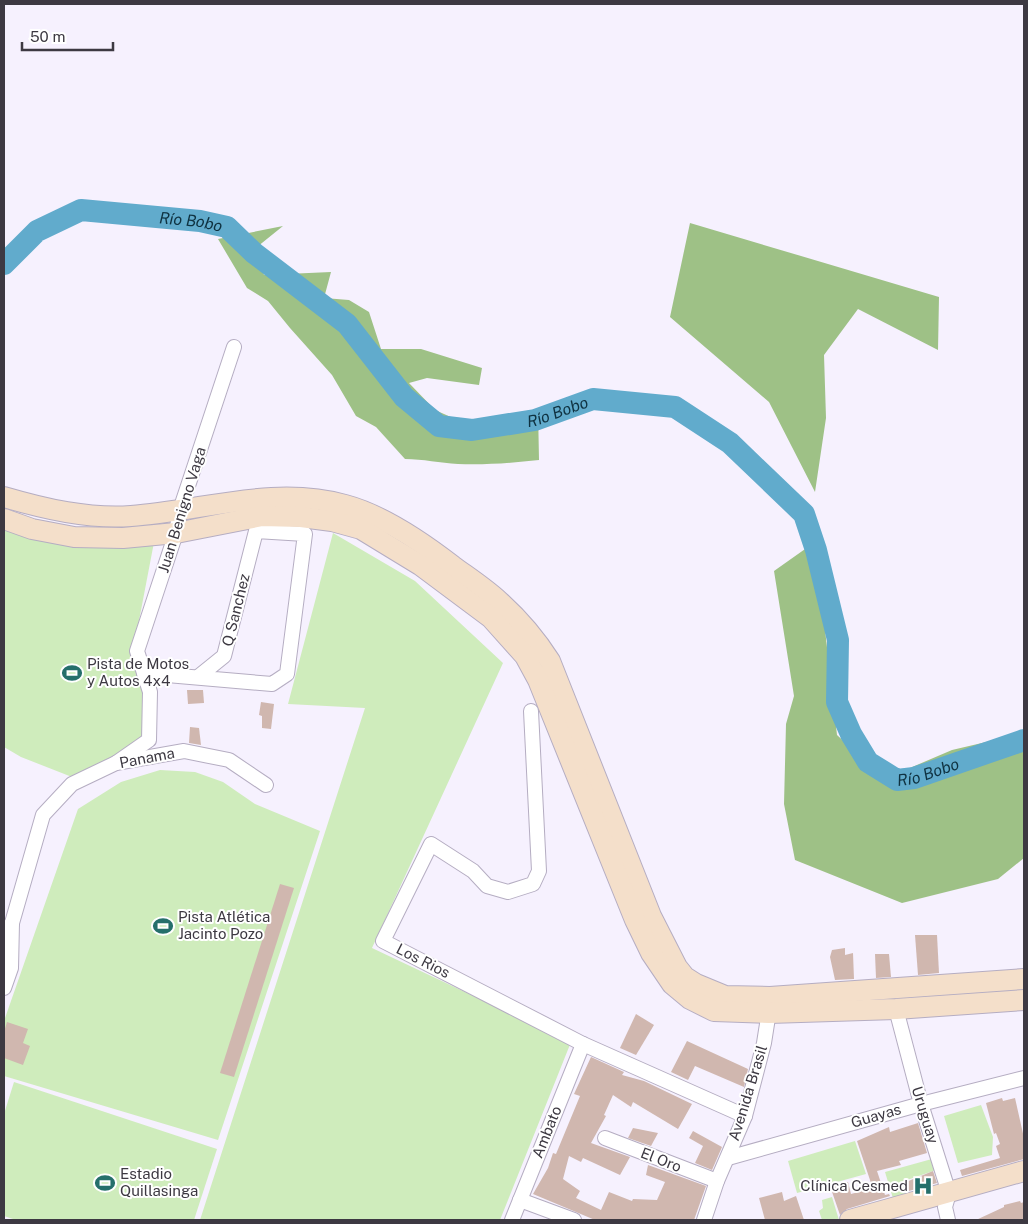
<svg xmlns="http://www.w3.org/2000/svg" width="1028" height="1224" font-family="'Public Sans',sans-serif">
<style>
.green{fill:#cfecbc}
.forest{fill:#9ec186}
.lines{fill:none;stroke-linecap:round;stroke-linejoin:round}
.river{stroke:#61abcc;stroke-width:22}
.building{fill:#d0b7af}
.street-casing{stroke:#b5adc2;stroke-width:16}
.secondary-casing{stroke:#b5adc2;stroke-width:22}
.street{stroke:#fff;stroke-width:14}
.secondary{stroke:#f4dfca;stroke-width:20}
.labels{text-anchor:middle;stroke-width:4;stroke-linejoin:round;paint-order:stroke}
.street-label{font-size:15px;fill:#3d3942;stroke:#fff}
.poi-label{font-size:15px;fill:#3d3942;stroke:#fff;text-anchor:start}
.water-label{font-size:16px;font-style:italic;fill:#0f3241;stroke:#fff}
</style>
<rect width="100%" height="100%" fill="#f6f1fe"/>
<!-- green -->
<g class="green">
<path d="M4 527 155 537 133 652 145 693 144 738 111 758 72 777 21 757 4 747Z"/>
<path d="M333 533 415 581 503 663 372 948 571 1042 500 1220H200L365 708 288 704Z"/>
<path d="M160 770 195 772 223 782 255 804 320 831 218 1140 4 1076V1021L78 809 121 782Z"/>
<path d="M14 1082 217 1149 194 1220H16L4 1216V1114Z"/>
<path d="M981 1105 993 1137 992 1155 958 1163 944 1116Z"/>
<path d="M855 1141 866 1174 797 1193 788 1161Z"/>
<path d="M939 1157 942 1168 904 1181 910 1200 895 1205 885 1172Z"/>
<path d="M832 1197 839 1220H822L819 1211 823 1208 822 1200Z"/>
</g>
<!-- forest -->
<g class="forest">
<path d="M690 223 939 297 938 350 858 309 824 355 826 418 815 492 769 402 670 317Z"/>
<path d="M283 226 257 247 264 275 331 272 324 298 349 300 369 312 381 349H421L482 368 479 385 427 378 409 383 435 410 462 422 538 409 539 460C512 463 486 465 458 464 440 463 423 459 405 459L376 427 356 416 332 375 290 328 268 301 247 288 218 239Z"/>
<path d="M815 542 837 735 884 779 952 750 1024 733V858L998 879 902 903 795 860 784 804 786 724 794 696 774 571Z"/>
</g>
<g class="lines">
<!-- river -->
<path class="river" id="s1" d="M4 264 37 231 81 210 200 221 227 227 254 253 347 324 404 397 439 426 472 430 535 420 593 399 675 407 730 443 804 514 816 550 838 640 837 702 851 734 868 762 897 780 914 778 1024 740"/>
</g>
<!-- building -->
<g class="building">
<path d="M187 690H203L204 703 188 704Z"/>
<path d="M261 702 274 704 271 729 262 728V716L259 715Z"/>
<path d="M190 727 199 728 201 745 189 743Z"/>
<path d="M280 884 294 888 234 1077 220 1073Z"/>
<path d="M915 935H937L939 973 918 975Z"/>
<path d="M845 948V955L853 953 854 979 835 980 830 957 832 950Z"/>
<path d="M875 954H889L891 977 876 978Z"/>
<path d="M636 1014 654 1025 636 1055 620 1048Z"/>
<path d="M7 1022 28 1029 23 1043 30 1046 23 1065 4 1058V1032Z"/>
<path d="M687 1041 748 1069 744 1087 695 1066 688 1080 671 1072Z"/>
<path d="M591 1057 624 1072 622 1075 644 1081 692 1104 678 1129 633 1102 631 1107 613 1095 604 1115 606 1116 591 1143 630 1157 620 1175 583 1158 581 1162 569 1156 563 1179 580 1191 576 1198 601 1210 609 1192 632 1201 633 1199 657 1200 665 1182 646 1175 648 1165 706 1186 694 1220H595L533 1194 548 1168 553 1153 556 1154 580 1096 574 1094Z"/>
<path d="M1002 1098 1003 1101 1015 1098 1024 1138V1159L962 1176 960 1170 1000 1158 996 1146 1000 1144 996 1133 994 1134 986 1103Z"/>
<path d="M918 1123 927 1153 899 1161 901 1165 877 1171 885 1195 889 1194 890 1196 847 1209 840 1215 830 1186 848 1182 851 1194 870 1189 869 1183H871L857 1141 889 1127 890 1132Z"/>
<path d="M633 1128 658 1133 651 1146 628 1138Z"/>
<path d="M693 1131 722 1147 712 1170 695 1163 703 1146 689 1138Z"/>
<path d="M933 1171 937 1183 909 1191 906 1182Z"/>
<path d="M782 1192 784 1201 796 1196 804 1220H765L759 1198Z"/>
<path d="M1020 1201 1021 1203 1024 1202V1220H976L1004 1207V1205Z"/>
</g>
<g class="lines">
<defs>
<g id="street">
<path d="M144 673 272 684 287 674 305 534 256 531 224 656 198 677"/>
<path d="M531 711 539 871 533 884 508 892 487 886 473 871 431 844 383 941 583 1044 745 1116"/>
<path d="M116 763 149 740 150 692 137 651 176 533 180 510 234 347"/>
<path d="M4 933 12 923 43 815 72 784 116 763 184 751 229 760 266 785"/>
<path d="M4 988 11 968 12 923"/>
<path d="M896 1009 921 1104 949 1193 945 1207 948 1220"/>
<path d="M605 1138 717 1181"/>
<path d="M728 1158 921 1104 1024 1078"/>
<path d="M520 1200 574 1220"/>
<path d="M512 1220 583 1044"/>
<path d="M704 1220 717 1181 745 1116 764 1043 770 1005"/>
</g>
<g id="secondary">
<path d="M4 497C45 509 88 519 131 516 202 511 274 485 345 505 383 515 422 542 453 566 468 577 485 588 499 601 518 618 536 639 550 661L651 916 677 967 685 977 696 984 725 996 770 997 1024 979"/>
<path d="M4 519 32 529 74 537 123 538 176 533 262 516 301 517 332 521 361 529 420 565 491 618 525 656 538 680 635 920 651 953 672 984 690 999 714 1011 769 1013 896 1009 1024 1000"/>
<path d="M850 1220 1024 1171"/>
</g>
</defs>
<!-- street casing -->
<use href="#street" class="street-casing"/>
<!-- secondary casing -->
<use href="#secondary" class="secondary-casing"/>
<!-- street -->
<use href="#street" class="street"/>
<!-- secondary -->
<use href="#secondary" class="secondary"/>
</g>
<!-- icons -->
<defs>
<symbol id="stadium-bare" viewBox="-9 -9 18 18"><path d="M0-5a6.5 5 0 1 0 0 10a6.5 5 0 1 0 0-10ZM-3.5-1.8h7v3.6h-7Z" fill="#256f6b" stroke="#fff" stroke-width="2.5" paint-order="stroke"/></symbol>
<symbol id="hospital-bare" viewBox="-9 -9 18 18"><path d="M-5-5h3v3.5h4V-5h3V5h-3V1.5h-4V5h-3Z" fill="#256f6b" stroke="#fff" stroke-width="2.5" paint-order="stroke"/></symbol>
</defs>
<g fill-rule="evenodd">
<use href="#stadium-bare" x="58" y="659" width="28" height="28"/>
<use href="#stadium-bare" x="149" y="912" width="28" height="28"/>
<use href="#stadium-bare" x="91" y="1169" width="28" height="28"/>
<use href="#hospital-bare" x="909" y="1172" width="28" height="28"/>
</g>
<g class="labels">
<!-- street labels -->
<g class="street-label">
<text transform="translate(182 510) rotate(-73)" y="5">Juan Benigno Vaga</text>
<text transform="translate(236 610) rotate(-76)" y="5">Q Sanchez</text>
<text transform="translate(147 758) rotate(-11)" y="5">Panama</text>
<text transform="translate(423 961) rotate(27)" y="5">Los Rios</text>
<text transform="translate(748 1093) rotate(-73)" y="5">Avenida Brasil</text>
<text transform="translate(925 1115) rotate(73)" y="5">Uruguay</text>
<text transform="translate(876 1116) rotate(-16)" y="5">Guayas</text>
<text transform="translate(547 1132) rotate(-68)" y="5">Ambato</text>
<text transform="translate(661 1160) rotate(21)" y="5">El Oro</text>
</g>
<!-- poi labels -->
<g class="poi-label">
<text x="87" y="669">Pista de Motos<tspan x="87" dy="17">y Autos 4x4</tspan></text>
<text x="178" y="922">Pista Atlética<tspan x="178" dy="17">Jacinto Pozo</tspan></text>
<text x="120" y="1179">Estadio<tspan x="120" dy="17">Quillasinga</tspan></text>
<text x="908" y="1191" text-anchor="end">Clínica Cesmed</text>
</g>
<!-- water labels -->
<g class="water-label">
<text dy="6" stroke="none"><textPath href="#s1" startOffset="206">Río Bobo</textPath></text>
<text dy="6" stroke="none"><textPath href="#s1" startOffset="656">Río Bobo</textPath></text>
<text dy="6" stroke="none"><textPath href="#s1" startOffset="1271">Río Bobo</textPath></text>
</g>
</g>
<!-- border -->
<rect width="1028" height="1224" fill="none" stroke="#3d3942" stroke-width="10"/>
<!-- scale -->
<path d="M22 42v8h91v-8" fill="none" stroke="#3d3942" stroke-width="2.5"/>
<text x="30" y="42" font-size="15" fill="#3d3942" stroke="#ffffff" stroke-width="4" paint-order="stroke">50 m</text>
</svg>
